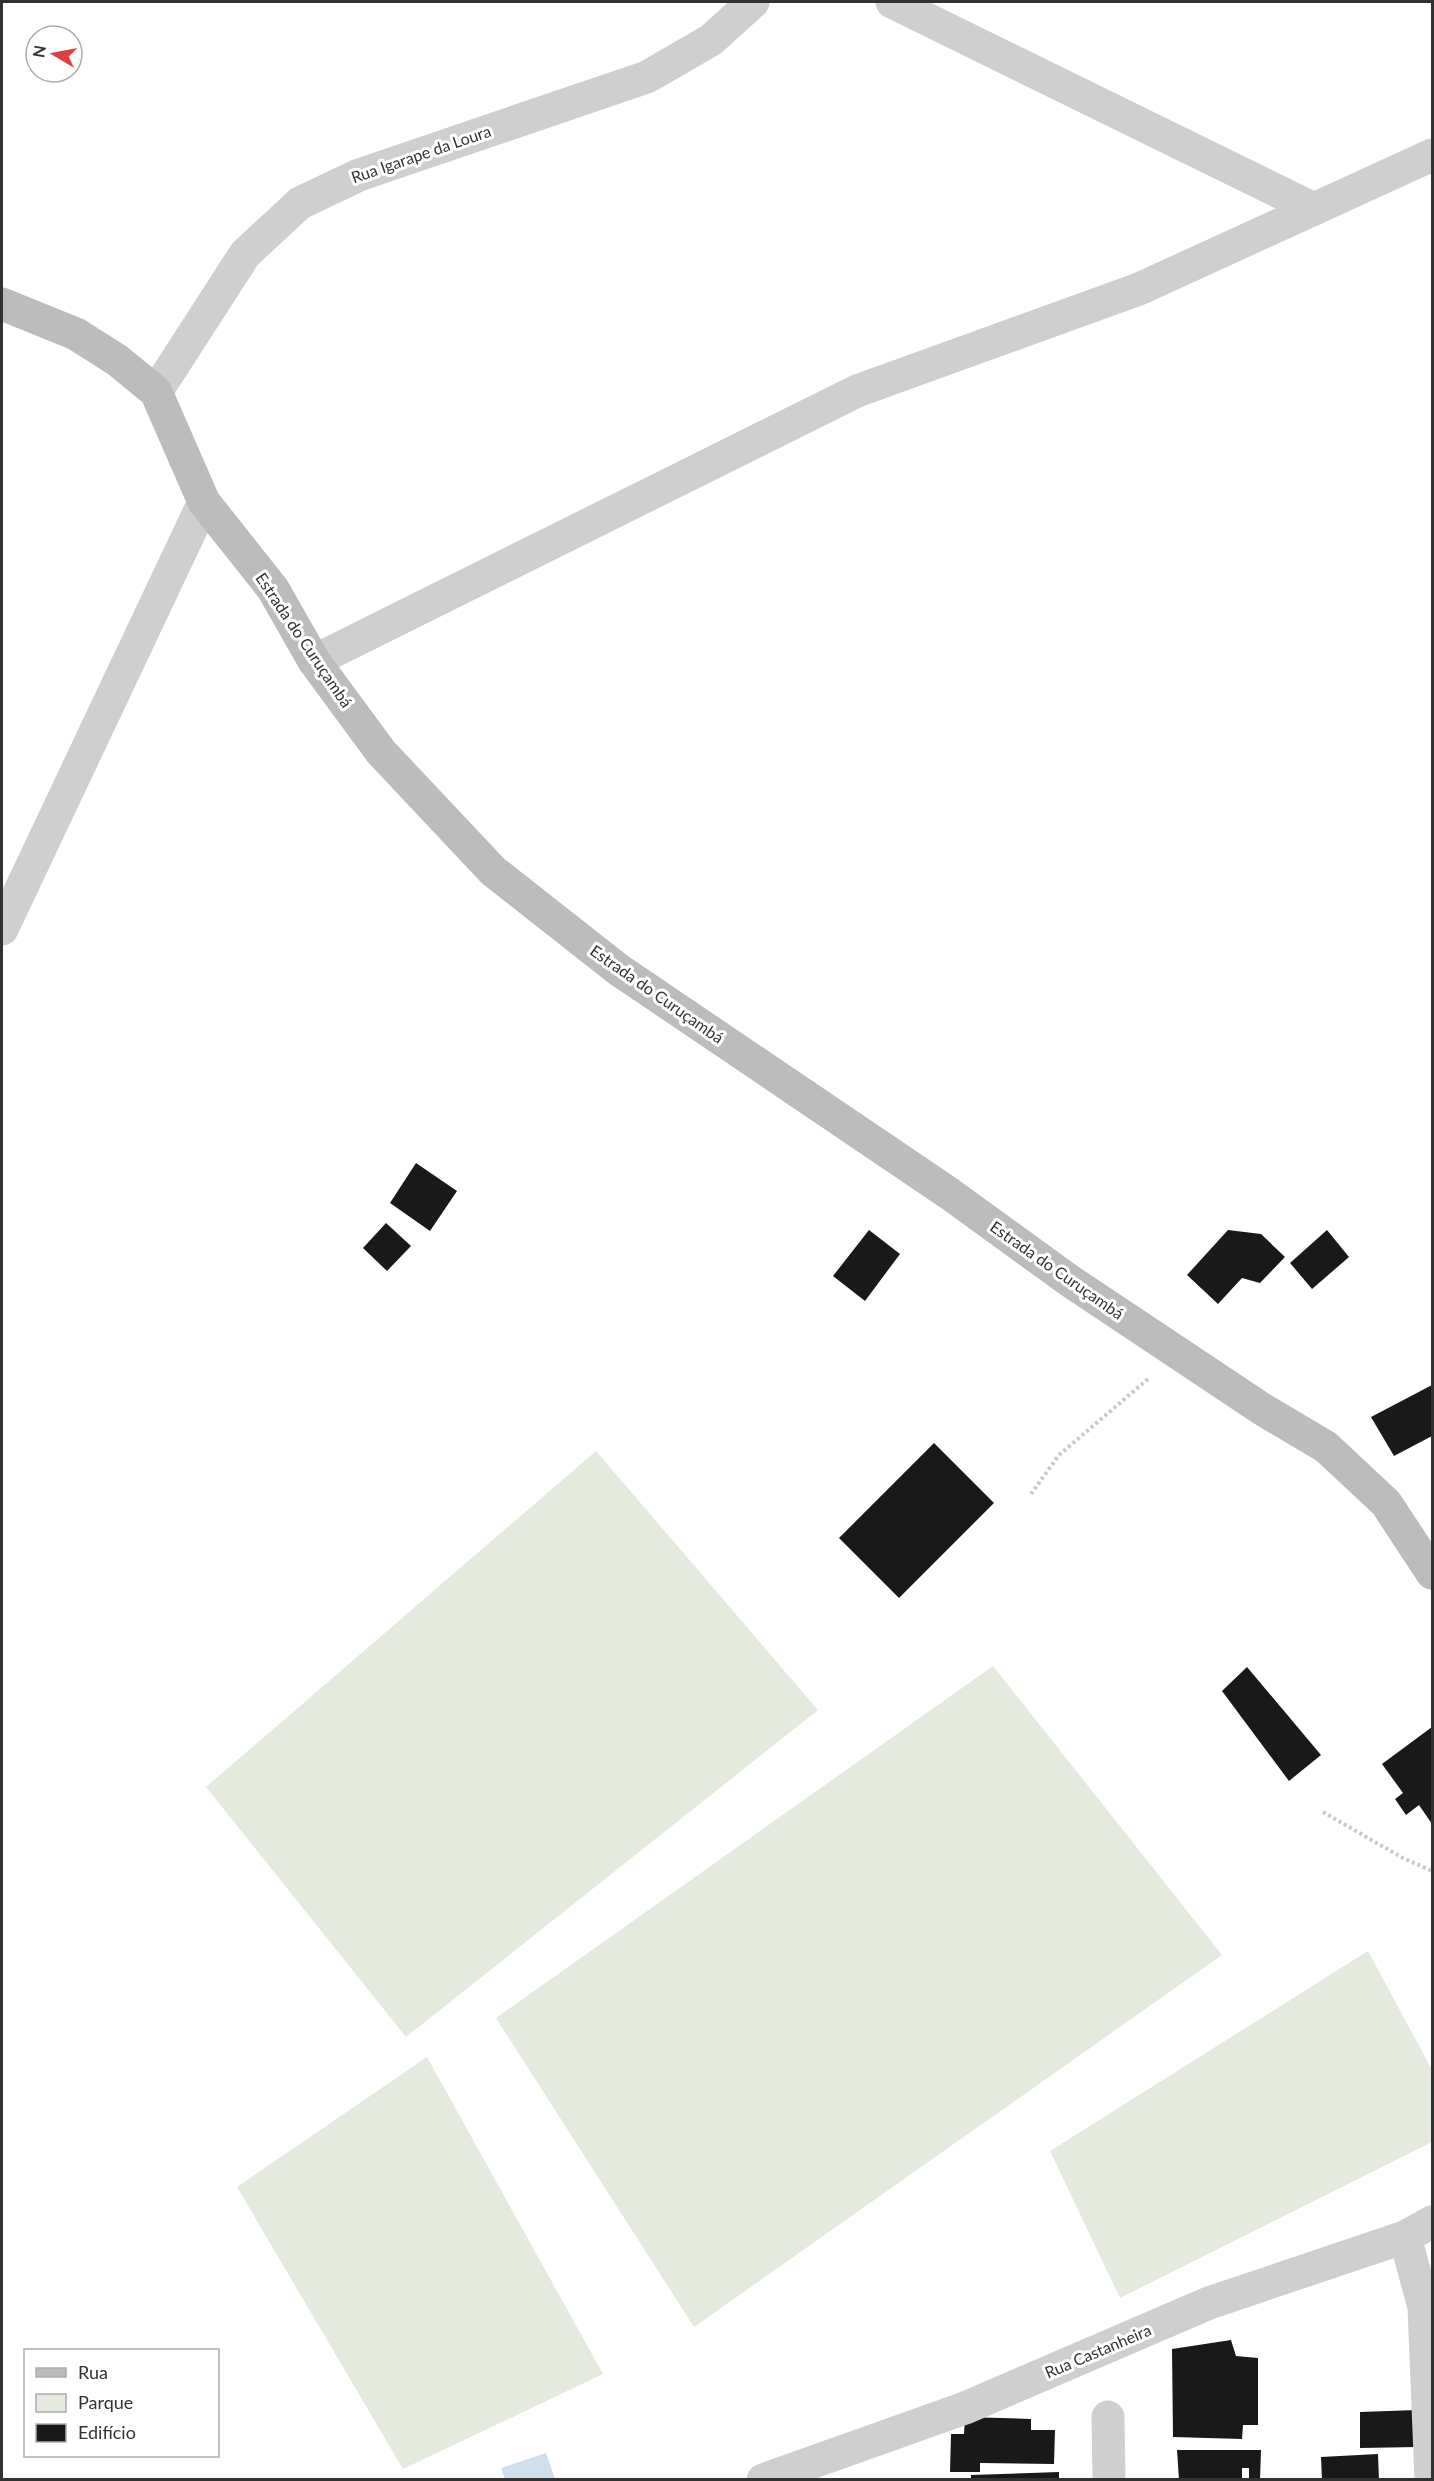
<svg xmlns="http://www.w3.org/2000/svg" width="1434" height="2481" font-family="Lato,sans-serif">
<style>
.green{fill:#e4eade}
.water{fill:#cedeec}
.building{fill:#191919}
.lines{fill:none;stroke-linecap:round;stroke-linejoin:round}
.path{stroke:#c9c9c9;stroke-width:4;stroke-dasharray:3 3;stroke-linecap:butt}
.street{stroke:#cfcfcf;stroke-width:33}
.secondary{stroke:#bcbcbc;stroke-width:33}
.labels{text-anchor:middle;stroke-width:6;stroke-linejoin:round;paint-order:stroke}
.street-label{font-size:16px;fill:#323232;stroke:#fff}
</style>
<rect width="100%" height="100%" fill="#fff"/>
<!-- green -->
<g class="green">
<path d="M596 1451 818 1710 406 2037 206 1787Z"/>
<path d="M993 1666 1222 1955 694 2327 496 2018Z"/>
<path d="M1368 1951 1432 2070V2142L1120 2298 1050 2151Z"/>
<path d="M427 2057 603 2374 403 2469 237 2187Z"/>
</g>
<!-- water -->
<path class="water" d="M546 2453 555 2479H505L501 2468Z"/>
<!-- building -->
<g class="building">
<path d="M416 1163 457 1191 430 1231 390 1203Z"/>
<path d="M386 1223 411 1246 387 1271 363 1248Z"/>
<path d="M869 1230 900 1254 865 1301 833 1276Z"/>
<path d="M1228 1230 1261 1234 1285 1257 1260 1283 1242 1278 1218 1304 1187 1275Z"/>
<path d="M1327 1230 1349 1257 1312 1289 1290 1263Z"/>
<path d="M1432 1385V1436L1394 1456 1371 1417Z"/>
<path d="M934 1443 994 1503 899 1598 839 1538Z"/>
<path d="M1247 1667 1321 1755 1289 1781 1222 1691Z"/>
<path d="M1432 1727V1824L1419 1805 1406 1815 1395 1799 1403 1793 1382 1764Z"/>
<path d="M1231 2340 1236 2356 1258 2358V2425H1243L1242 2439 1173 2437 1172 2349Z"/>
<path d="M1417 2410 1418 2447 1360 2448V2412Z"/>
<path d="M965 2417 1031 2419V2430H1055L1054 2464 980 2463V2472H950L951 2434H964Z"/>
<path d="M1177 2450H1261L1260 2480H1249V2468H1242V2480H1179Z"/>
<path d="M1378 2454 1379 2480H1322L1321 2457Z"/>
<path d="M1059 2472V2480H971V2475Z"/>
</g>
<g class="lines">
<!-- path -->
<g class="path">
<path d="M1031 1494 1059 1455 1148 1379"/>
<path d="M1323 1812 1403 1858 1432 1871"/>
</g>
<!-- street -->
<g class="street">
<path d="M892 2 1314 209"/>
<path d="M156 392 245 254 300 203 359 175 647 77 711 40 753 2"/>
<path d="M314 661 857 391 1139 289 1432 155"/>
<path d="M2 929 204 502"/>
<path d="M1405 2237 1424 2307 1431 2480"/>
<path d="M1108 2417 1109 2480"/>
<path d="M763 2480 965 2408 1209 2303 1405 2237 1432 2222"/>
</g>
<!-- secondary -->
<path class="secondary" d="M2 304 76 334 117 360 156 392 204 502 273 589 314 661 381 752 493 871 619 970 950 1194 1070 1281 1262 1409 1326 1447 1386 1503 1432 1573"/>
</g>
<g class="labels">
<!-- street labels -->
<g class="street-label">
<text transform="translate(421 154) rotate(-19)" y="6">Rua Igarape da Loura</text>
<text transform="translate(304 640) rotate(56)" y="6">Estrada do Curuçambá</text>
<text transform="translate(657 994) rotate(35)" y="6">Estrada do Curuçambá</text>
<text transform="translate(1057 1270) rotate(35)" y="6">Estrada do Curuçambá</text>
<text transform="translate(1098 2351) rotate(-23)" y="6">Rua Castanheira</text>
</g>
</g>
<!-- border -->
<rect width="1434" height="2481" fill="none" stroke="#323232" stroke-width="6"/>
<!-- legend -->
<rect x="24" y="2349" width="195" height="108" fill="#ffffff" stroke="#adadad" stroke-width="1.5"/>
<rect x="36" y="2368" width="30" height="9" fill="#bcbcbc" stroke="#adadad" stroke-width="1.5"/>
<text x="78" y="2379" font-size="18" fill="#323232">Rua</text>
<rect x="36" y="2394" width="30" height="18" fill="#e4eade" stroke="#adadad" stroke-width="1.5"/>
<text x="78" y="2409" font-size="18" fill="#323232">Parque</text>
<rect x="36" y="2424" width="30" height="18" fill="#191919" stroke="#adadad" stroke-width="1.5"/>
<text x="78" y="2439" font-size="18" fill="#323232">Edifício</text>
<!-- north arrow -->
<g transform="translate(54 54) rotate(280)"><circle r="28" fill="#ffffff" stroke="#adadad" stroke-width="1.5"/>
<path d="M0-4.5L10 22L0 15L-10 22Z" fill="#de3f3e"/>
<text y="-9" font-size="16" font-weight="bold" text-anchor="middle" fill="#323232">N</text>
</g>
</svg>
